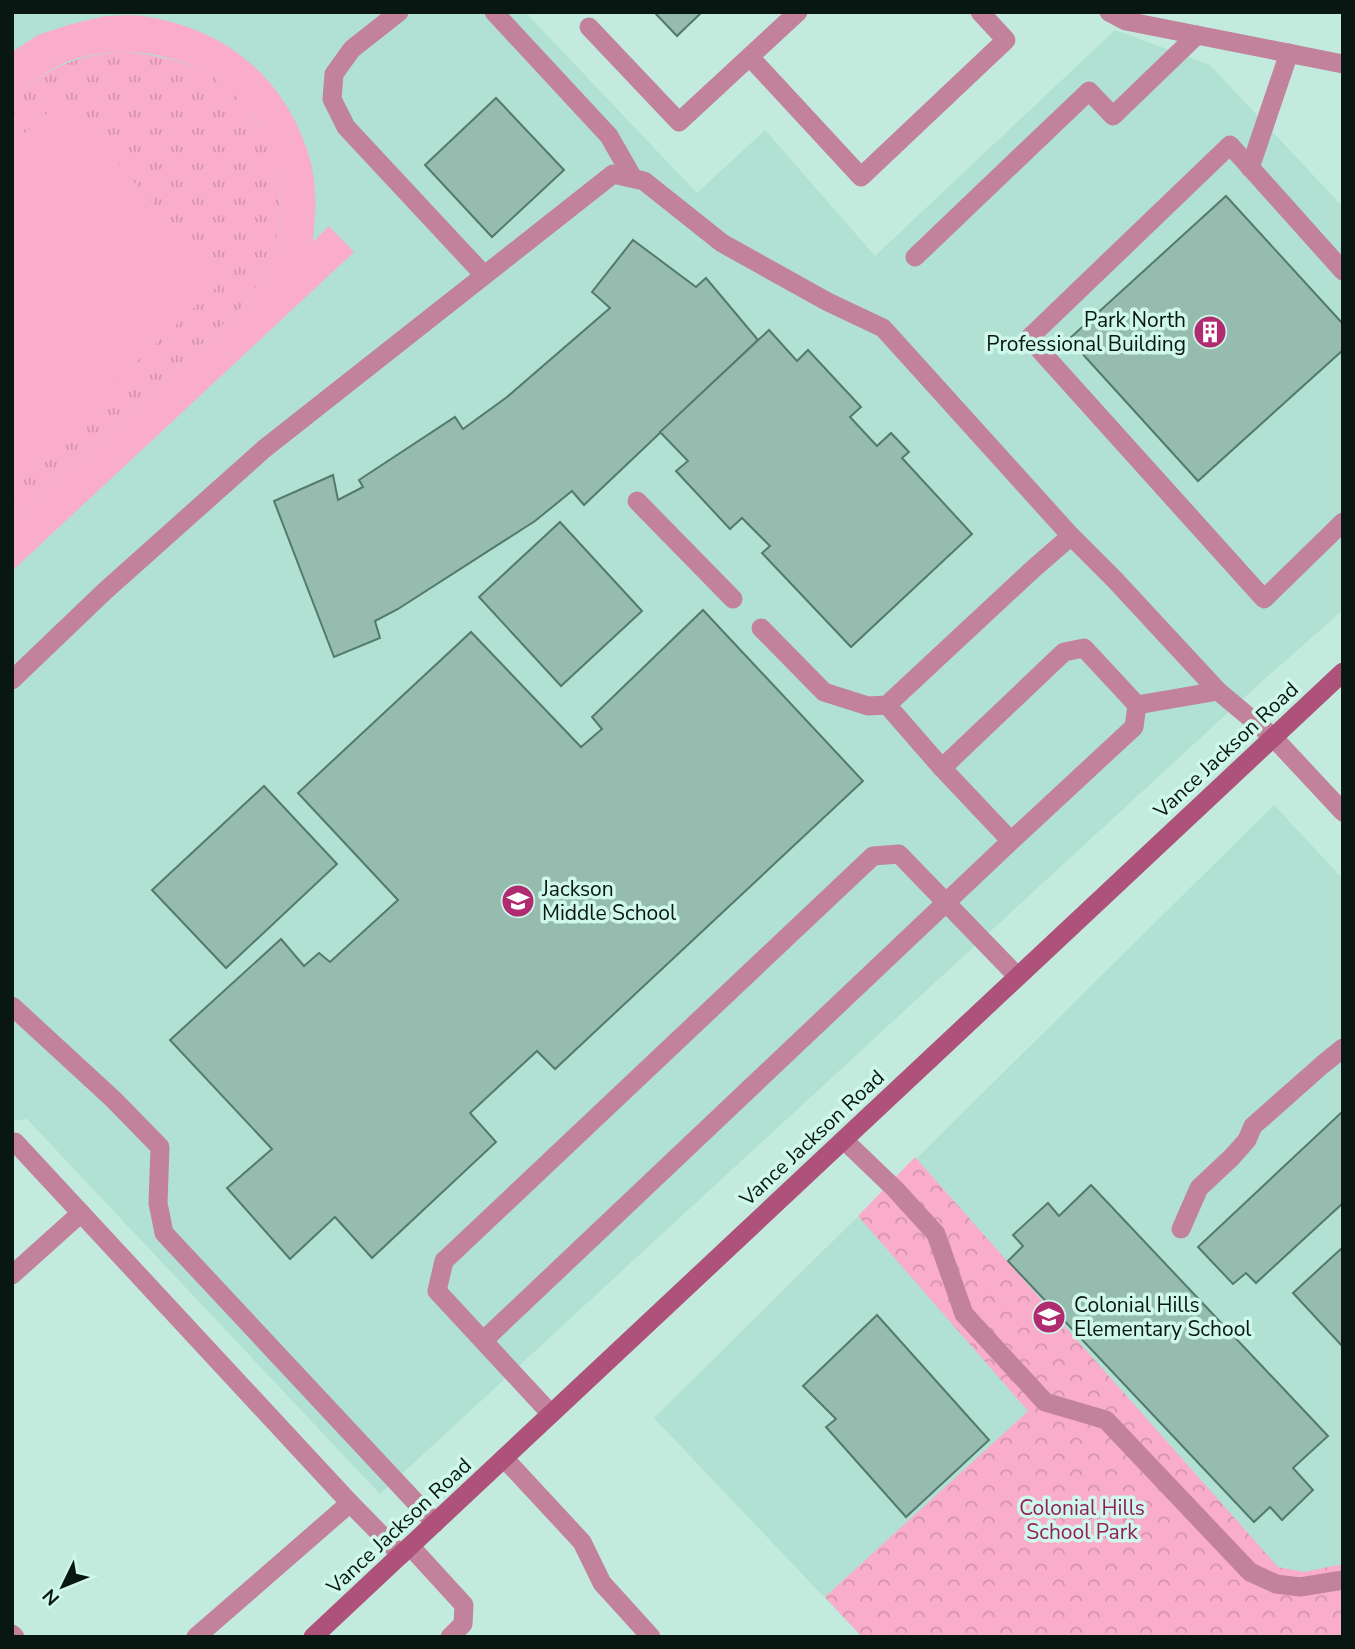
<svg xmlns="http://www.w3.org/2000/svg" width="1355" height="1649" font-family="'Nunito Sans',sans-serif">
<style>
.built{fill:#b0e1d2}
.grass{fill:url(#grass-tufts)}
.forest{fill:url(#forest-crowns)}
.pitch{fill:#f9adcb}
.building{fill:#95bcaf;stroke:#54796d;stroke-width:2}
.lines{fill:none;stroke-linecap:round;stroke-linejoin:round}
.service{stroke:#c2829c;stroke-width:19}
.minor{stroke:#c2829c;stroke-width:19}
.secondary{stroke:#ae527b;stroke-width:19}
.labels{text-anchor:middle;stroke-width:7;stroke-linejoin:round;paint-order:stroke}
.poi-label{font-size:21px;fill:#091713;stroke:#cff8eb;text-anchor:start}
.street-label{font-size:21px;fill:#091713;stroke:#cff8eb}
.park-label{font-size:21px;fill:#921f5b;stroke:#cff8eb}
</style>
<defs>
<pattern id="grass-tufts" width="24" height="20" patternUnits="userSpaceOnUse" patternTransform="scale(1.75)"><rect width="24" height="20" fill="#f9adcb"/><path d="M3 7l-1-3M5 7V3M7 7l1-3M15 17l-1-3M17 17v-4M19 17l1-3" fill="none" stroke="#d494ad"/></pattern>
<pattern id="forest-crowns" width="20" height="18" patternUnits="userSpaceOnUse" patternTransform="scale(1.75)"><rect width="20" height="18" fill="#f9adcb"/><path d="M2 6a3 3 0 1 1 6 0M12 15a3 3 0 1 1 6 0" fill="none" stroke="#d494ad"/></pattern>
</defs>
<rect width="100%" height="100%" fill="#c2ebde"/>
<!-- built -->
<g class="built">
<path d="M12 12H525L697 193 765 130 875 256 1115 30 1210 65 1343 207V610L1260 683 380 1494 27 1119 12 1121Z"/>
<path d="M1274 805 1343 879V1637H862L654 1418Z"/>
</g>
<!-- grass -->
<path class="grass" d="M125 52C153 55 181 59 207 73 266 107 293 186 274 250 268 269 257 286 247 302L12 522V99C49 66 76 55 125 52Z"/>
<!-- forest -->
<path class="forest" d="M915 1157 1278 1567 1304 1572 1343 1564V1637H862L825 1597 1028 1411 858 1216Z"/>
<!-- pitch -->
<g class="pitch">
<path d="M105 16C119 16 134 14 148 17 212 27 266 63 295 121 306 143 315 169 315 194 316 210 314 226 313 242L329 226 354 252 12 571V522L247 302C257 286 268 269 274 250 285 214 281 175 265 142 262 134 259 125 254 118 241 101 226 85 208 74 168 50 113 46 69 61 48 69 29 84 12 99V52L38 35 68 25Z"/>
<path d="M60 101 224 280 12 478V145Z"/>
</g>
<!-- building -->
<g class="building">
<path d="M654 12H702L677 36Z"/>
<path d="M496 98 564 170 492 237 425 165Z"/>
<path d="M1226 196 1343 324V350L1198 481 1069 339Z"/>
<path d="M633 240 696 287 706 278 758 340 584 505 572 491 535 521 398 609 375 621 380 638 334 657 274 501 333 475 338 500 363 487 359 480 455 417 463 429 507 397 610 308 592 292Z"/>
<path d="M769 330 797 361 808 350 861 407 850 417 877 446 891 433 909 452 902 458 972 534 851 647 762 553 770 546 742 518 730 529 676 471 688 461 660 432Z"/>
<path d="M560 522 642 611 561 686 479 597Z"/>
<path d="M703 610 863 781 555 1069 537 1051 470 1113 496 1142 372 1258 335 1217 290 1259 227 1188 272 1149 170 1040 281 939 304 966 319 953 330 962 398 900 298 793 471 632 581 747 602 729 592 717Z"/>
<path d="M264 786 337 864 226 968 152 890Z"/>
<path d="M1343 1111V1203L1256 1283 1246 1273 1233 1284 1198 1247Z"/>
<path d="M1091 1185 1328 1436 1293 1468 1313 1490 1282 1520 1270 1507 1254 1522 1008 1261 1023 1246 1013 1235 1048 1203 1059 1216Z"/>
<path d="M1343 1247V1347L1293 1293Z"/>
<path d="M877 1315 989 1440 906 1517 826 1427 836 1419 803 1386Z"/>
</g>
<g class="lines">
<!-- service -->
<g class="service">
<path d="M399 12 352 49 334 74 332 99 346 127 484 275"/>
<path d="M494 12 609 136 633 178"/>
<path d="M1109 12 1126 21 1343 64"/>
<path d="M589 27 679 122 798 12"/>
<path d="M750 57 861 177 1006 40 980 12"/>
<path d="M1250 168 1289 53"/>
<path d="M915 257 1089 91 1113 116 1197 35"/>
<path d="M1343 271 1230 145 1029 338 1264 599 1343 522"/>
<path d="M637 501 733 599"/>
<path d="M761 628 824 692 868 706 887 705 1032 570 1071 536"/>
<path d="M12 680 105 591 264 449 613 174 644 181 722 243 828 302 883 328 1071 536 1115 580 1218 691 1273 737"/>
<path d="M887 705 942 768"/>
<path d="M1137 705 1218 691"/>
<path d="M12 1006 113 1099 160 1147 158 1203 164 1233 435 1523"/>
<path d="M844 1140 896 1190 936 1234 964 1314 1045 1402 1106 1420 1250 1572 1276 1584 1300 1587 1343 1580"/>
<path d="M12 1142H15L350 1503 196 1637"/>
<path d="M1181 1229 1199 1188 1232 1157 1247 1140 1253 1126 1322 1065 1343 1048"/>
<path d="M12 1275 81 1213"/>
<path d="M484 1340 1011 841 1134 727 1137 705 1084 648 1064 652 942 768 1011 841"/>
<path d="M551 1414 437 1291 444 1261 873 856 899 854 1017 976"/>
<path d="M504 1458 582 1542 602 1583 651 1637"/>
<path d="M350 1503 401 1555"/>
<path d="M410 1546 464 1605 463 1624 450 1637"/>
<path d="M12 1634 15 1637"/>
</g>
<!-- minor -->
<path class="minor" d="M1273 737 1343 812"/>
<!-- secondary -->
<path class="secondary" d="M313 1637 1343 672"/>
</g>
<!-- icons -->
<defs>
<symbol id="building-disc" viewBox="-11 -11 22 22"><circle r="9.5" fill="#b12b70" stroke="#cff8eb"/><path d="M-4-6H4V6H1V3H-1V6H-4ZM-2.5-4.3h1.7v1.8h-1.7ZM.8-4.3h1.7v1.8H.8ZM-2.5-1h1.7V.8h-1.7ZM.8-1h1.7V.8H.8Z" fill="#fff"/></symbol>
<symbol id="school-disc" viewBox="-11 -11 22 22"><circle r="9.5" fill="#b12b70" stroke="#cff8eb"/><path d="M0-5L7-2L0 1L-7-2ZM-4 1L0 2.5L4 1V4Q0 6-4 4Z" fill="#fff"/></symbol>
</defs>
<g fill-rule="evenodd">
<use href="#building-disc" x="1191" y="313" width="38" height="38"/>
<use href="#school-disc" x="499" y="882" width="38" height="38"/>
<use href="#school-disc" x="1030" y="1298" width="38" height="38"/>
</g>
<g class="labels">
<!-- poi labels -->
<g class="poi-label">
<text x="1186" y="327" text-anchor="end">Park North<tspan x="1186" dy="24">Professional Building</tspan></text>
<text x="542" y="896">Jackson<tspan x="542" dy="24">Middle School</tspan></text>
<text x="1074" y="1312">Colonial Hills<tspan x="1074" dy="24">Elementary School</tspan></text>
</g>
<!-- street labels -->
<g class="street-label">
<text transform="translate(1226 750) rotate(-43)" y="7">Vance Jackson Road</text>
<text transform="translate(812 1138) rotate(-43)" y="7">Vance Jackson Road</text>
<text transform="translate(399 1526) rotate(-43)" y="7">Vance Jackson Road</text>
</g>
<!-- park labels -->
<g class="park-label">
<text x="1082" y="1515">Colonial Hills<tspan x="1082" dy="24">School Park</tspan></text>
</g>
</g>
<!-- border -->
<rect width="1355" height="1649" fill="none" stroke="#091713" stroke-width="28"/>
<!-- north arrow -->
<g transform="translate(63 1586) rotate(227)" stroke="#cff8eb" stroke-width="5" paint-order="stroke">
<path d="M0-5L12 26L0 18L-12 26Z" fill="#091713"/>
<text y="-10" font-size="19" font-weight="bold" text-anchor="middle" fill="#091713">N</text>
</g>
</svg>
